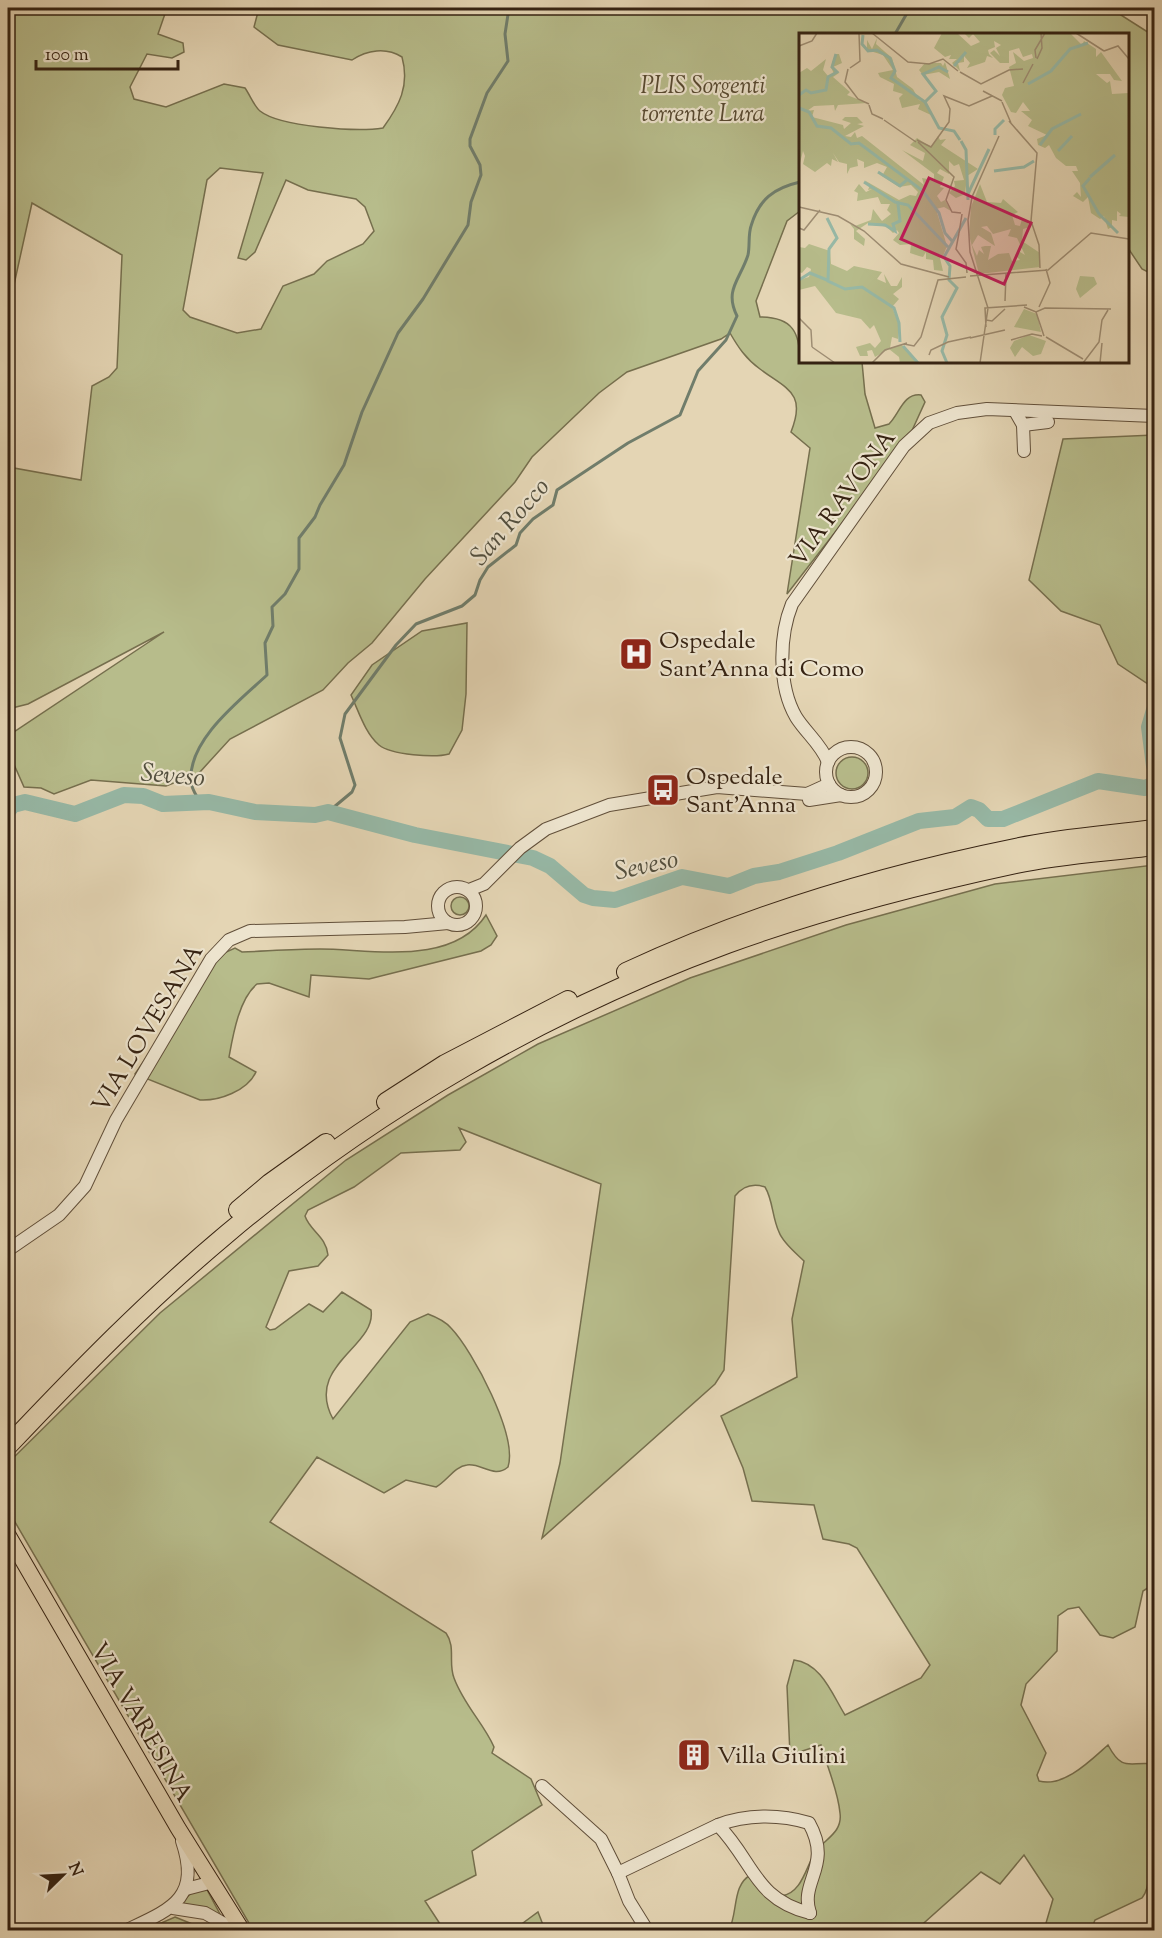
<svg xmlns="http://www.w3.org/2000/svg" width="1162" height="1938" font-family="'Sorts Mill Goudy',serif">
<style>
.green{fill:#b7bc8b;stroke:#766f4e;stroke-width:1.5;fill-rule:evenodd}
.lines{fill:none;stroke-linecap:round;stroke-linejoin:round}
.stream{stroke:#707d6b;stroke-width:3}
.river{stroke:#97b9a7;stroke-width:16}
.minor-casing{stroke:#614f3a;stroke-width:14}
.major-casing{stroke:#352212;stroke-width:17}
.highway-casing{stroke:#352212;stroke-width:20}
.minor{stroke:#ede4ce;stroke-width:12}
.major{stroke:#e4d5b4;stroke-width:15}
.highway{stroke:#e4d5b4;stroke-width:18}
.labels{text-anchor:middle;stroke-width:4.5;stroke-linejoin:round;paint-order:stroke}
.park-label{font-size:24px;font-style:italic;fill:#564830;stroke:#ede4ce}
.street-label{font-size:24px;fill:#352212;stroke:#ede4ce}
.poi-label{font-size:24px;fill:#352212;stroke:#ede4ce;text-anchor:start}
.water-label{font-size:26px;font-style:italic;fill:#524f3f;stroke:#ede4ce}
.inset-river{fill:none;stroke:#97b9a7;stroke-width:3}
.inset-road{fill:none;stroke:#9e8d73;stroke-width:1.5}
.view{fill:#c2185b;fill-opacity:0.15;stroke:#c2185b;stroke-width:3}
.inset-edge{fill:none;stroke:#352212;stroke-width:3}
</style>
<rect width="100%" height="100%" fill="#e4d5b4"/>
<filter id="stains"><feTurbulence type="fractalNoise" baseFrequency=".00333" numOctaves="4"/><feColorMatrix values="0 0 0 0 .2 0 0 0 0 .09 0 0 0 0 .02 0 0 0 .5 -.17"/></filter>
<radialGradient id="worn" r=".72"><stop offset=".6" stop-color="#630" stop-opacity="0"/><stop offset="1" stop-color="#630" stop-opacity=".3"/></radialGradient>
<!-- green -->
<g class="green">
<path d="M8 8H167L158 34 183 43 184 52 172 58 147 54 130 87 134 99 166 107 224 84 245 88C250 95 254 106 260 111 280 127 357 132 383 128 399 106 410 86 402 57 386 47 367 50 352 60L278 45 254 27 259 8H1110L1154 36V275L1142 269 1128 248V34H800V211L787 221 756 301 760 317C793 317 800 333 800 362H862L865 394 875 428 889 424C900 413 903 393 921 395L925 402 909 437 787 594 810 448 791 432C807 392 786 389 760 369 746 359 738 347 730 333L721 339 627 372 599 393 532 457 515 482 425 579 372 643 348 663 323 690 230 739 199 773 166 786 91 780 54 794 41 788 24 787 8 751V736L164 632 28 704 8 709V467L81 480 92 386 109 377 117 368 122 255 32 203 8 312ZM220 168 263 173 238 258 246 260 255 252 286 180 308 190 356 199 365 207 374 231 363 244 327 261 314 274 283 286 261 329 237 333 190 317 183 310 207 180Z"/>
<path d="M1154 435V688L1118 664 1100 625 1061 611 1029 580 1063 439Z"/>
<path d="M467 623 466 694 462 730 449 754C435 758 391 755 379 745 365 733 359 712 351 695L372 665 422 631Z"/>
<circle cx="852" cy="773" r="16"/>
<path d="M1154 865V1584L1143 1591 1135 1627 1113 1638 1100 1635 1079 1607 1068 1609 1058 1616 1057 1651 1026 1684 1021 1705 1046 1753 1037 1775 1039 1781C1064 1788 1091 1760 1108 1745 1123 1773 1129 1761 1154 1764V1856C1147 1869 1151 1887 1142 1898L1095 1920 1091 1930H1044L1053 1899 1024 1855 1000 1884 981 1872 916 1930H848L834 1924 821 1930H729C738 1913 732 1884 751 1875L781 1896C801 1894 806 1868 814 1854 822 1840 843 1834 840 1813 838 1790 827 1767 821 1745L790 1755 787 1686 794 1660C821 1663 832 1694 845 1715L921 1678 930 1665 857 1548 849 1544 823 1539 814 1505 752 1501 743 1468 721 1416 797 1377 792 1319 804 1261C796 1253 783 1243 779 1232 772 1217 773 1200 765 1187 753 1183 743 1186 735 1196L724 1370 715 1384 542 1538 560 1463 601 1184 459 1128 466 1142 460 1150 401 1153 354 1187 308 1210 305 1216C310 1231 326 1236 328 1255L318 1266 289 1271 266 1327 270 1330 275 1329 309 1304 323 1312 342 1292 371 1310C377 1347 304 1365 333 1419L410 1322 428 1314C436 1317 445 1321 451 1328 473 1351 518 1436 508 1467 494 1479 482 1463 467 1465 455 1466 447 1481 436 1487L406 1480 384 1493 317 1457 270 1522 446 1633C456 1647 448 1663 454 1678 464 1705 484 1724 494 1747L492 1753 531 1779 542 1805 472 1851 476 1875 425 1901 444 1930H253L8 1510V1463L160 1313 346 1160 448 1095 538 1044 690 978 846 925 995 884Z"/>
<circle cx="460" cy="906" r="9"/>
<path d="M486 915 497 936 491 945 481 951 369 979 311 975 309 997 269 983 257 984C239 999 233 1035 229 1057L256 1072C247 1091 219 1101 200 1100L135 1074 215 957 235 948 242 952C268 951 294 949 320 949 372 949 452 967 486 915Z"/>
<path d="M205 1886 221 1916 201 1907 178 1905 197 1888Z"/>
<path d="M538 1912 545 1930H519L523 1923Z"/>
<path d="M175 1917 207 1930H145Z"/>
</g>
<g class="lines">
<!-- stream -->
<g class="stream">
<path d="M895 34 910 8"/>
<path d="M1150 740 1154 739"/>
<path d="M200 802C197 796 191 789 191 781 188 740 239 701 267 675L265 643 273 626 272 607 285 594 299 569V538L315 517 320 505 344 465 362 412 398 333 423 299 468 225 471 202 481 175 480 165 470 146V139L487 93 508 61 505 34 509 8"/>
<path d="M328 812 352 792 355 785 340 738 345 714 396 645 416 624 462 606 475 595 480 580 488 567 516 545 520 533 533 519 553 505 557 490 628 443 680 415 698 371 726 340 737 316C724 290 740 280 748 255 750 246 748 235 751 226 759 199 774 188 800 182"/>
</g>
<!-- river -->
<g class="river">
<path d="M1154 710 1149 727 1154 766"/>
<path d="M8 811 13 805 25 802 75 814 124 795 143 796 163 804 209 802 255 812 315 815 328 812 415 835 533 858 550 866 584 895 593 898 615 900 682 877 729 886 754 876 779 872 838 853 919 821 955 817 971 807 979 810 988 819H1003L1098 781 1145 788 1154 784"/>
</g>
<defs>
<g id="minor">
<path d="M1015 411 1023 425 1024 451"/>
<path d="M1023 425 1048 422"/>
<circle cx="851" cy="772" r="25"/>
<path d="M828 762C821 744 806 733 796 717 778 686 779 636 792 604L904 446 929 423 957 413 987 409 1154 416"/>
<path d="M809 800 841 795"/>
<circle cx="457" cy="906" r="19"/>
<path d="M469 890 484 884 520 848 546 829 609 805 717 787 807 794 829 784"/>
<path d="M8 1250 59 1215 85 1186 116 1120 211 959 229 940 250 931 405 927 448 923"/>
<path d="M542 1786 601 1839 618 1873"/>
<path d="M718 1825C746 1814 780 1814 809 1823 833 1866 799 1881 810 1913"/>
<path d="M186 1889 213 1882"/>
<path d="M173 1908 205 1913 235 1930"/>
<path d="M127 1930C172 1909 201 1898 182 1841"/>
<path d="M647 1930 629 1901 618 1873 718 1825C754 1862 754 1899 810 1913"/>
</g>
<path id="major" d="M8 1535 178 1828 242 1930"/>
<g id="highway">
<path d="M626 972C748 915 882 875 1015 848 1060 838 1108 835 1154 829"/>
<path d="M386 1102 445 1064 568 1000"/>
<path d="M238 1210 270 1183 326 1143"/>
<path d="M8 1446C78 1372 149 1299 228 1233 374 1110 547 1010 727 944 821 910 918 885 1016 864 1061 854 1109 852 1154 846"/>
</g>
</defs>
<!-- minor casing -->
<use href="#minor" class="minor-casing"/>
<!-- major casing -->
<use href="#major" class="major-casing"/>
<!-- highway casing -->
<use href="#highway" class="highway-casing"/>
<!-- minor -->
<use href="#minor" class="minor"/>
<!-- major -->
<use href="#major" class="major"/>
<!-- highway -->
<use href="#highway" class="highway"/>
</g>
<!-- icons -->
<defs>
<symbol id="hospital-square" viewBox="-11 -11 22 22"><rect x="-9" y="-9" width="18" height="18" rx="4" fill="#8f2418" stroke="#ede4ce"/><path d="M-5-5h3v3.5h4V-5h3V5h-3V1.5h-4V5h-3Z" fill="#fff"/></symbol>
<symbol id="bus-square" viewBox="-11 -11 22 22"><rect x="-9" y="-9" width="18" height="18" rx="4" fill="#8f2418" stroke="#ede4ce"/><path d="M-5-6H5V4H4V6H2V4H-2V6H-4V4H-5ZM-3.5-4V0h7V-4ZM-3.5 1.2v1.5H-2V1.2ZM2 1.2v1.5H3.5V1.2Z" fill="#fff"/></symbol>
<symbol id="building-square" viewBox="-11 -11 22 22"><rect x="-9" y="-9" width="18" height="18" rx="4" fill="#8f2418" stroke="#ede4ce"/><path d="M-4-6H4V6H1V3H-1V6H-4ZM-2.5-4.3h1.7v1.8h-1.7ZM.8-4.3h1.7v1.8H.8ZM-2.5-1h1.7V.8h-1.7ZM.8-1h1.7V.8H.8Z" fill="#fff"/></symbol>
</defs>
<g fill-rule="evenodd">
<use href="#hospital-square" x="617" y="635" width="38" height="38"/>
<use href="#bus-square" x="644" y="771" width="38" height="38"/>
<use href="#building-square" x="675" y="1736" width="38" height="38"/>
</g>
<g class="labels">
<!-- park labels -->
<g class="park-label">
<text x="703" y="93">PLIS Sorgenti<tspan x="703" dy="28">torrente Lura</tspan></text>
</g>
<!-- street labels -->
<g class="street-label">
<text transform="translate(842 498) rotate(-54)" y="8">VIA RAVONA</text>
<text transform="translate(147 1028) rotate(-59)" y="8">VIA LOVESANA</text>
<text transform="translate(142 1722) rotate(60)" y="8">VIA VARESINA</text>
</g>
<!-- poi labels -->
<g class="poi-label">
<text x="659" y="648">Ospedale<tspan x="659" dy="28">Sant'Anna di Como</tspan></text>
<text x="686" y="784">Ospedale<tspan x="686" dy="28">Sant'Anna</tspan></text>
<text x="717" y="1763">Villa Giulini</text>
</g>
<!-- water labels -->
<g class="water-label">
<text transform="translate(509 521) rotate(-49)" y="9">San Rocco</text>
<text transform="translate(173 774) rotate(5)" y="9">Seveso</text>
<text transform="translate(646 864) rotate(-12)" y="9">Seveso</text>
</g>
</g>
<!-- overview -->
<g transform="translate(799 33)">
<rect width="330" height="330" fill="#e4d5b4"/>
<path d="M143 0H158L172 13 181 9 174 1 170 5 165 0H271L283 12 285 8 297 16V24L302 19 323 48 315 47 311 41H297L308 50 311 48 313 61 330 60V184L320 183 322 181 318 178V188L313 187V194L309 196 305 183 301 186 292 180 289 164 284 169 274 163 278 159 282 164 281 150 273 138H279L277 133H267L257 125 250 112 246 115 239 112 238 106 248 102 229 93 233 87 222 78H231L224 69 217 80 212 79 203 62 206 55 215 53 210 34 217 30 214 19 225 28 234 25 233 21 224 24 220 15 210 18V30H201L191 20 195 17 201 23 197 15 202 12 195 8 196 14 189 17 190 21 194 25 188 23 186 29 168 35 171 30 165 23V29L159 30 161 38 153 30 158 26H150L152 22 146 24 135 15ZM78 5 77 11 93 25 98 44 114 56 120 67 126 69 141 96 132 82 119 76 121 71 103 75 100 65 104 61 94 58 95 51 81 44 79 40 94 37 84 22 68 17V7L73 16ZM36 21H40L43 30 34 34 40 40 34 44 51 59 48 62 68 70 39 72 36 78 35 72 15 73 8 78 15 77 13 84 44 92 45 96 52 90 43 87 46 84H58L64 90 58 91 65 93 46 103 52 104 56 99 58 105 63 103 125 152 123 145 135 147V141L103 117 124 128 126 120 111 112 118 105 132 114 139 103 141 107 147 106 142 112 179 136 168 143 166 161 157 165 150 160 156 153 155 148 165 147 160 131 155 133 150 128V141L141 136 138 140 145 144 141 154 145 155 138 163 142 169 146 167 152 178 145 174 137 176 148 213 144 223 140 221 144 238 135 237 134 227 127 226V219L124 224 120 223 111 220 112 211 101 212 94 207 100 200 98 197 94 200 88 194 69 190 57 198 66 206 65 213 55 206V196L51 191 56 193 72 187 74 176 83 188 92 181 88 177 91 171H82L79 164 58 168 59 160 55 158 60 151 67 159 73 156 69 157 71 152 65 147 100 167 111 162 117 163 119 159 112 152 100 154 83 143 88 134 78 130 65 135V129L58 126 59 133 51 135 48 141V131L40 129 34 120 39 129 33 126 32 133 28 130 16 139 4 131 6 123 4 118 0 134V40L8 35 12 38 27 26 24 37 29 43 35 41 32 34ZM146 29 151 46 140 39 124 42 120 37 126 30H142L144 33ZM181 151 188 169 202 170 204 166 219 179 213 182 216 192 221 193 223 186 229 190 231 194 224 196 223 208 241 220V234L180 241 170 202 172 174ZM188 193 194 201 212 196 209 203 218 205 226 222 221 219 216 222 221 227 213 228 210 220 199 221 189 227 192 213H186L182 214 185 221 180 217 178 223 173 212 179 202 196 213 192 200 182 194ZM10 211 31 218 32 231 48 238 55 233 83 239 78 246 87 250 85 241 92 253H98L103 244V254L94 261 100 266 93 274 100 291 99 306 93 304 91 315 103 312 119 330H101L100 324 90 316 76 324 73 317 68 318 69 323H61L57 314 71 310 76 315 82 308 75 292 71 296 62 286 37 280 16 253 0 257V247L10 244 12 236 8 234 3 240 0 239V214L6 215ZM281 243 295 244 298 251 281 265 277 256ZM225 276 238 281 242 299 215 294ZM230 302 247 308 242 321 234 323 223 314 216 324 211 315 215 308Z" fill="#b7bc8b" fill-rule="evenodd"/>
<path class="inset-river" d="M64 2 63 11 69 18 78 17 91 25 96 38 92 45 126 69 140 95 155 98 161 107M155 33 167 19M229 51 252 38 271 16 289 10M0 62 7 57 12 60 27 57 29 44 38 39 33 34 37 21M126 69 137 58 124 41 140 34 149 39M0 75 10 79 18 93 32 95 52 111 60 110 124 158 140 180 146 200 153 208M196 102V96L205 87M162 108 167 117 169 167M241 112 253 96 282 81M259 118 273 103M195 138 225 134 235 128M79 139 101 153 109 146M291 144 316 122M291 145 284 153 300 181M65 149 96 169 109 172 149 214M168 163 190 116M300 181 319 200M28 185 38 205 30 216 29 248 46 256 63 254 95 275 100 290 101 309M69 191 86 192 96 198 94 191 101 188 99 171M0 247 11 240 28 247M104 313 119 330M148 330 143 318 148 302 143 284 158 255 150 247 151 233 145 224 167 185"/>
<path class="inset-road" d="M73 0 109 29 130 31 144 26 159 38M277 0 305 18M0 13 13 8 18 0M305 18 319 13 330 26M237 25 236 17 246 0M238 26 243 15 242 0M51 35 61 28 60 0M49 36 46 49 59 66 70 71M161 39 182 51 210 37 224 36M224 50 234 31M184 58 203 68M203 69 212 90M70 72 73 81 84 86M85 87 117 109M210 88 238 120 232 188 240 212 241 235M118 107 132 114 150 89 151 76 145 63 170 73 193 63M119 109 155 144 147 167 153 179 162 180M0 174 39 183 65 198 102 231 150 244M0 195 5 197 21 177M160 200 157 216 167 230 168 240M160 200 163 181M171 243 249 237 292 200 330 206M206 268 207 241M225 274 237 279 246 275 312 276M240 274 251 250 247 236M237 279 245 303M0 285 12 297 13 314M187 287 193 288 206 276M187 294 186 275 228 272M247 304 284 326M171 305 206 297M212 307 233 301 243 303M105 311 115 313 122 304 139 247 167 244M13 314 36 330M130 322 132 317 149 309 172 304M73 330 86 317 108 310M181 330 189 275 171 219 169 187 173 164 200 103M284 330 300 309 303 287 309 277M301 330 303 310"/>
<path class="view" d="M130 145 232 190 205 251 102 206Z"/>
<rect width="330" height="330" class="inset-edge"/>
</g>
<!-- margin -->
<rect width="1162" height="1938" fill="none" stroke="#e4d5b4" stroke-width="30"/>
<rect x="9" y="9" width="1144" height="1920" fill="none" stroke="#352212" stroke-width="3"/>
<rect x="15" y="15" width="1132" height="1908" fill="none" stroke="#352212" stroke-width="1.5"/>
<!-- north arrow -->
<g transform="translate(63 1875) rotate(66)" stroke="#ede4ce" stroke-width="4.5" paint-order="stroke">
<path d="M0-4.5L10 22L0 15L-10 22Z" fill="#352212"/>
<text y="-9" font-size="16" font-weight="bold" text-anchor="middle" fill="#352212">N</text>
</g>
<!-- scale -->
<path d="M36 60v9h142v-9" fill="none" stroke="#352212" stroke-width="3"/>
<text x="45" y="60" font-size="18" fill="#352212" stroke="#ede4ce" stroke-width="4.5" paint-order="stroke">100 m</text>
<rect width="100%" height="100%" filter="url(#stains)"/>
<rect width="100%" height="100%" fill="url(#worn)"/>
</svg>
